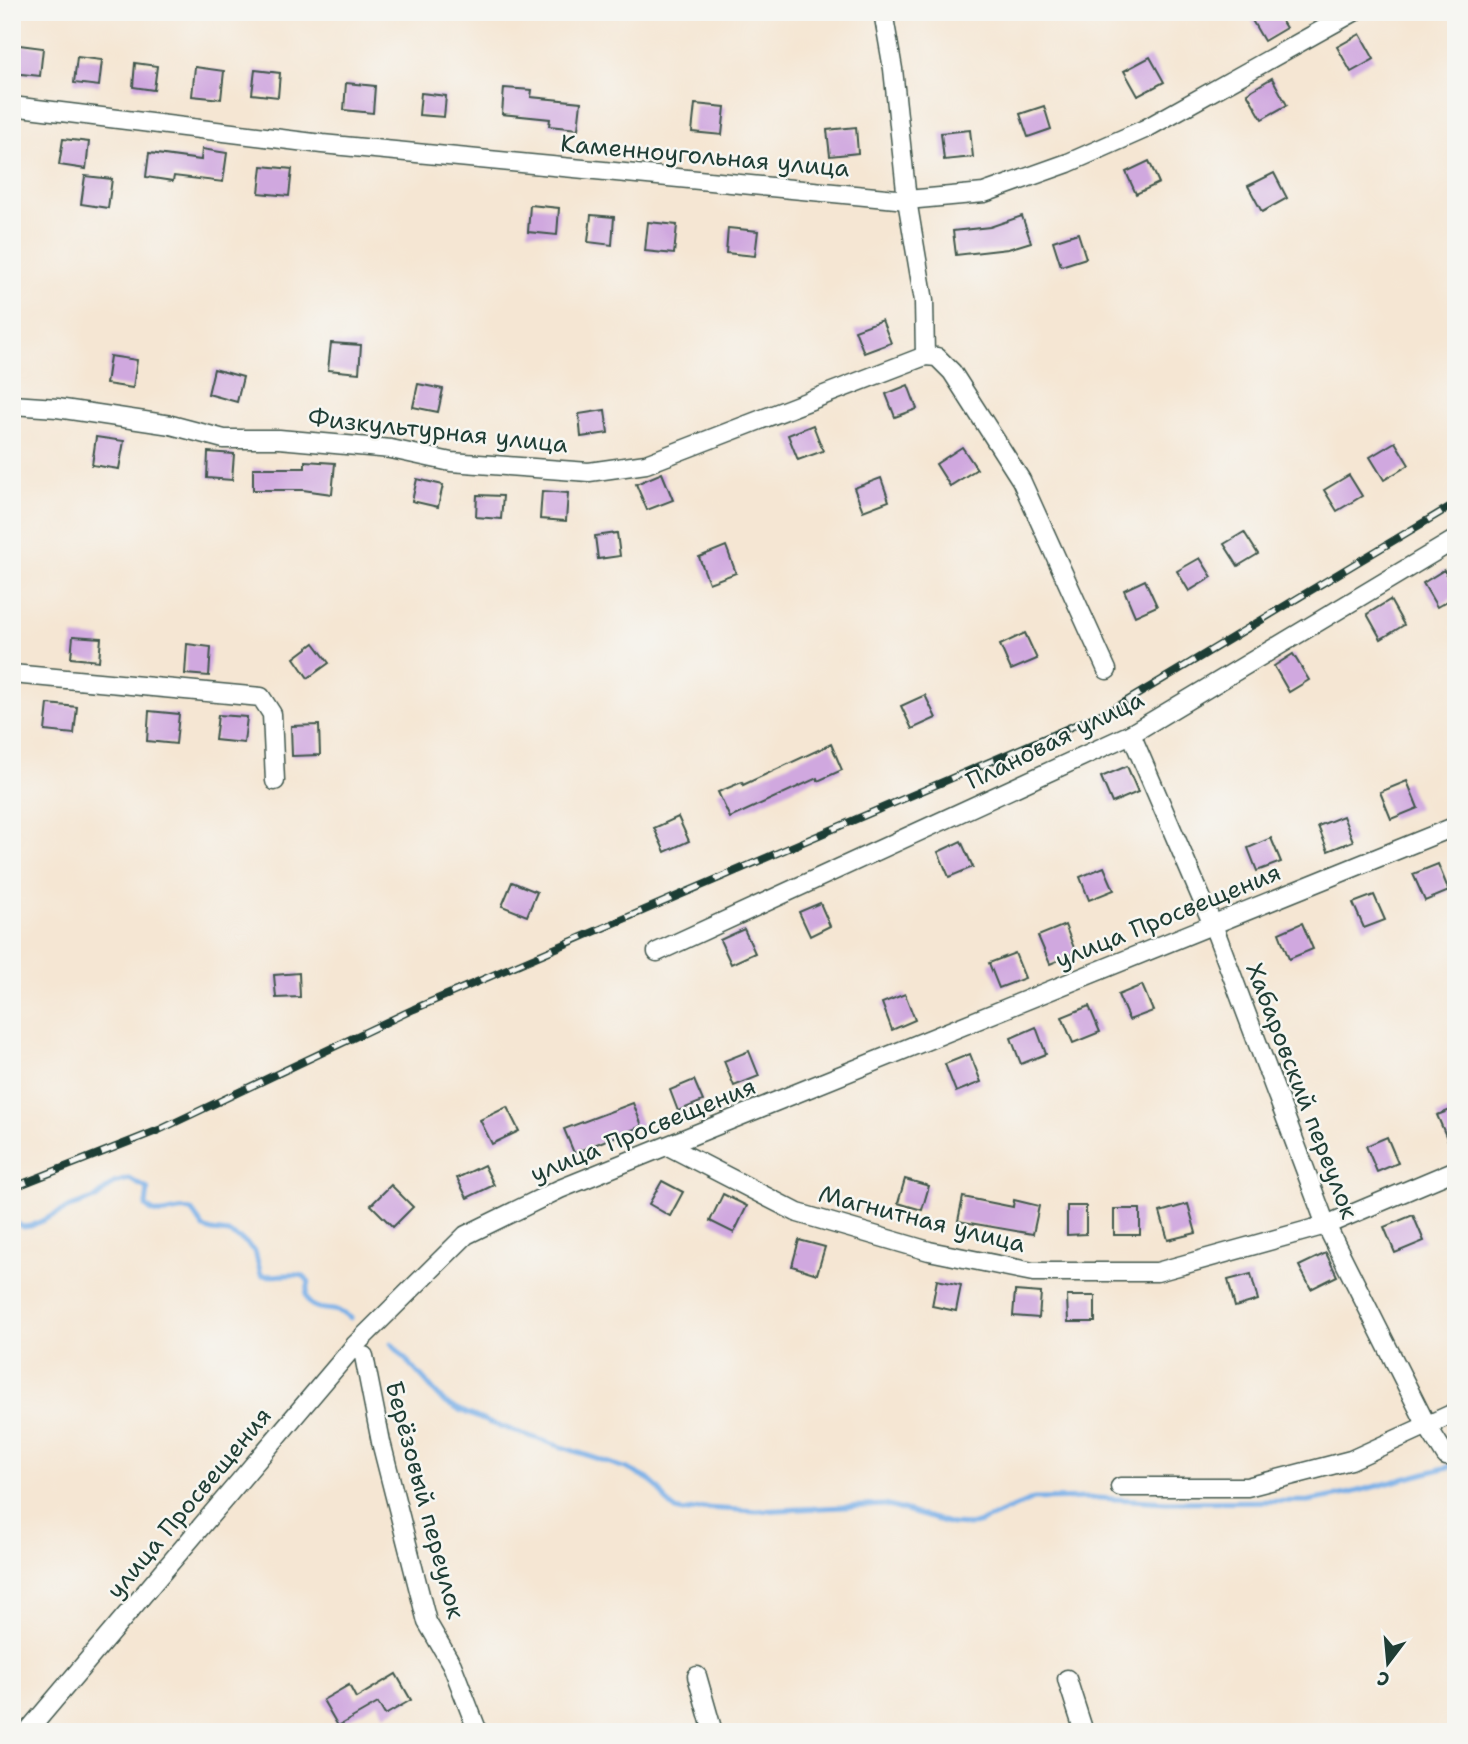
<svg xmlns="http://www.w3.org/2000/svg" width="1468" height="1744" font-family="'Shantell Sans',sans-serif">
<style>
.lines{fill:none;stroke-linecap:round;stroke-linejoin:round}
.stream{stroke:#78afe7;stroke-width:5}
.building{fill:#d0a8df}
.minor-casing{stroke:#3f564c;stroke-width:21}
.minor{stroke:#fff;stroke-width:18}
.rail-casing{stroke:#1f3d34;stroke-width:8}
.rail{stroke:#f6f6f2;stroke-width:5;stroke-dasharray:16;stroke-linecap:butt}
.labels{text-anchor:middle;stroke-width:5;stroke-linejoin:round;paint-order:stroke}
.street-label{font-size:24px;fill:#1f3d34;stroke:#f6f6f2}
</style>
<rect width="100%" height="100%" fill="#f6f6f2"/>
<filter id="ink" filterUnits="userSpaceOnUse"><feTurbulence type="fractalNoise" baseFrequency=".0143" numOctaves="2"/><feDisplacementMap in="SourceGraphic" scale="14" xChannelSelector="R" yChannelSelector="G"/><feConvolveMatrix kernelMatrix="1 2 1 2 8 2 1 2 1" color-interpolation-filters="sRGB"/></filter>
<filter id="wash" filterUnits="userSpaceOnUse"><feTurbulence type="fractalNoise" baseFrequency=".00686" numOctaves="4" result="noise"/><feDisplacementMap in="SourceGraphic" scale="28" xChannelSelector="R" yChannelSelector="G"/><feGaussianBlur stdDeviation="1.57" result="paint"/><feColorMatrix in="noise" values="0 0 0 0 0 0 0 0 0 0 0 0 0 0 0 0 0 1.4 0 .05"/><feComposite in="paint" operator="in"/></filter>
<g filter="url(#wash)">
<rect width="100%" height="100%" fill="#f5e6d3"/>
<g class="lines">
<!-- stream -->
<g class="stream">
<path d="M12 1221 23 1227 31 1226 73 1206 96 1198 114 1183 129 1179 148 1189 146 1206C161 1222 172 1206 191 1210L204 1228 212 1231 229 1233 245 1242 255 1251 261 1275C275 1278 289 1272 304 1276L309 1282 306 1295 309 1303C322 1314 333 1304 351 1318"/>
<path d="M391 1343 444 1402 457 1409 490 1423 628 1469 648 1479 659 1489 667 1502 676 1510 683 1512 705 1508 757 1511 885 1505 952 1524 969 1525 981 1522 1033 1499 1098 1498 1167 1502 1308 1501 1347 1494 1456 1465"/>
</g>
</g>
<g id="blocks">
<!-- building -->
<g class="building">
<path d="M1259 12H1276L1286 28 1264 41 1250 17Z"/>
<path d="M1360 34 1374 59 1351 72 1337 47Z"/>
<path d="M12 44 43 48 40 76 12 73Z"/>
<path d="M77 57 102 60 99 86 74 83Z"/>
<path d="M1150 57 1164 82 1138 96 1124 71Z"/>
<path d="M135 63 157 66 154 90 133 87Z"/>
<path d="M195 67 224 71 221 99 192 96Z"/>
<path d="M255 70 280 73 278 97 252 94Z"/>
<path d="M1272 78 1287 105 1262 119 1247 93Z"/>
<path d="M346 83 375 86 373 113 344 110Z"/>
<path d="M504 88 532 90 531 97 581 102 578 129 549 126 550 119 502 114Z"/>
<path d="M421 93 446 96 444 117 419 115Z"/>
<path d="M695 104 725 107 722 135 692 132Z"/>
<path d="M1044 106 1051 129 1028 137 1020 114Z"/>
<path d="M856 127 858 153 830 156 827 130Z"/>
<path d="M970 130 973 157 944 160 941 133Z"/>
<path d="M63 139 89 142 86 169 59 165Z"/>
<path d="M202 149 227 153 223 182 174 176 173 181 146 177 149 153 201 160Z"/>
<path d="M1149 161 1159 183 1136 194 1126 172Z"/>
<path d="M262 166 292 169 289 196 259 193Z"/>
<path d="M1274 173 1287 198 1262 212 1248 186Z"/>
<path d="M85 176 112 179 108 208 81 204Z"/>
<path d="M530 205 559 208 557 235 528 232Z"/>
<path d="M591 215 614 217 612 245 588 242Z"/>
<path d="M1022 216 1031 242 1008 249 956 255 953 231 990 227Z"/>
<path d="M648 222 677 225 674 254 645 251Z"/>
<path d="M728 228 758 231 755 256 726 253Z"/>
<path d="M1078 233 1086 258 1061 266 1053 241Z"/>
<path d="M882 320 891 343 864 353 855 330Z"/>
<path d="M331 343 361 345 359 373 328 370Z"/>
<path d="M110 356 137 360 133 388 106 384Z"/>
<path d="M214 369 243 377 237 402 208 394Z"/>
<path d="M418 384 443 389 438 412 413 407Z"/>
<path d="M908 385 917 409 895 417 886 394Z"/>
<path d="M605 410 608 433 581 437 579 414Z"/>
<path d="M813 425 823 451 798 460 788 435Z"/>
<path d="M96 437 124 441 119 469 92 465Z"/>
<path d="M1395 442 1409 465 1384 480 1370 457Z"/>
<path d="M962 447 977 469 950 486 936 464Z"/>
<path d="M208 452 234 454 232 480 207 478Z"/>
<path d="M305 461 335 463 332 494 303 490H253V468H305Z"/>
<path d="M662 473 673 500 647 510 636 484Z"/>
<path d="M1349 475 1362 496 1337 511 1324 490Z"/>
<path d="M881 478 889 501 863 511 854 488Z"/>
<path d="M417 479 443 485 438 507 412 501Z"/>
<path d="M542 491 568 493 566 521 540 519Z"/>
<path d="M477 495 503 496 501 519 476 517Z"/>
<path d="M1244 532 1258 554 1238 566 1224 544Z"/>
<path d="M617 533 620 556 598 559 595 536Z"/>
<path d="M726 546 736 573 709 583 699 557Z"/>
<path d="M1200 558 1212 577 1189 591 1177 571Z"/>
<path d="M1444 570 1456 590V596L1437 607 1423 583Z"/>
<path d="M1145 580 1157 606 1135 616 1124 590Z"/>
<path d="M1390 600 1404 625 1381 639 1367 614Z"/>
<path d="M1025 633 1037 659 1011 670 1000 645Z"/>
<path d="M73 636 101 638 99 661 71 658Z"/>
<path d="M314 643 329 663 308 678 294 658Z"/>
<path d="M187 644 211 647 209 676 185 674Z"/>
<path d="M1293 654 1309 680 1289 692 1274 666Z"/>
<path d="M925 695 936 718 912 729 901 706Z"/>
<path d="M48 704 77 707 74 734 45 731Z"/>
<path d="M149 711 179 714 176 744 147 741Z"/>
<path d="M218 715 247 717 244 743 215 740Z"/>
<path d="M319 725 320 755 292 756 291 726Z"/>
<path d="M831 744 842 770 818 781 817 778 730 818 718 792 742 782 743 785Z"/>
<path d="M1127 766 1138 792 1112 803 1101 777Z"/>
<path d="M1407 781 1418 808 1391 819 1380 792Z"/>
<path d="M1343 816 1353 841 1328 851 1318 826Z"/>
<path d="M678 817 689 841 665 852 654 828Z"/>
<path d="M1271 838 1281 862 1257 871 1248 848Z"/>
<path d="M961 841 973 867 949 877 938 852Z"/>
<path d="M1438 864 1449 891 1425 901 1413 874Z"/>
<path d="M1104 867 1114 890 1089 900 1080 877Z"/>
<path d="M512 882 537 892 527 916 502 906Z"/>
<path d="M1374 895 1385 920 1364 928 1353 903Z"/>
<path d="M820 903 830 926 810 936 799 912Z"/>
<path d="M1302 923 1313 949 1289 959 1279 933Z"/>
<path d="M1065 925 1076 953 1050 964 1038 936Z"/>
<path d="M744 929 755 953 731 964 720 940Z"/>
<path d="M1015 953 1025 978 999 988 989 963Z"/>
<path d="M299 973 300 997 276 998 274 975Z"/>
<path d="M1142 985 1153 1011 1129 1020 1118 995Z"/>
<path d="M905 994 915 1020 892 1030 882 1003Z"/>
<path d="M1089 1006 1100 1032 1073 1043 1062 1017Z"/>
<path d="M1036 1027 1046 1054 1021 1064 1011 1038Z"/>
<path d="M749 1051 759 1076 734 1086 724 1061Z"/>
<path d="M970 1054 981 1082 956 1092 945 1064Z"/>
<path d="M694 1080 703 1101 678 1111 670 1090Z"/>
<path d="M633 1103 642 1126 574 1153 564 1129Z"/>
<path d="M507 1107 519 1131 492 1144 480 1120Z"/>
<path d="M1456 1108V1159L1437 1115Z"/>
<path d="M1387 1137 1398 1163 1377 1172 1366 1146Z"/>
<path d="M484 1165 494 1185 467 1198 457 1178Z"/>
<path d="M905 1179 929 1186 922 1210 898 1203Z"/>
<path d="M662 1181 683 1192 670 1216 649 1204Z"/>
<path d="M391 1185 413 1207 393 1227 371 1205Z"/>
<path d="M723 1194 747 1206 734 1233 710 1221Z"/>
<path d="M963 1197 1013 1207 1014 1200 1039 1206 1033 1234 958 1221Z"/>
<path d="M1188 1204 1196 1233 1168 1240 1160 1212Z"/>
<path d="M1067 1206H1086V1234L1067 1235Z"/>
<rect x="1114" y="1209" width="26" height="26"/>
<path d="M1413 1215 1424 1241 1395 1253 1384 1227Z"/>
<path d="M799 1240 825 1247 817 1274 792 1266Z"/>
<path d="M1326 1253 1337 1276 1311 1289 1299 1266Z"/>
<path d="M1251 1274 1258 1300 1235 1307 1228 1280Z"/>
<path d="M937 1280 961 1285 956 1311 932 1306Z"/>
<path d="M1015 1291 1041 1293 1039 1318 1013 1316Z"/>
<path d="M1067 1296H1095V1322H1068Z"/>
<path d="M396 1674 411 1700 385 1715 378 1703 338 1726 323 1700 349 1685 356 1698Z"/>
</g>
</g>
</g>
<g filter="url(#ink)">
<use href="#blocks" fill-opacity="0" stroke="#3f564c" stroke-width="2"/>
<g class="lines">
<defs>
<g id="minor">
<path d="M883 12 893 69 907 200 924 301 925 356 937 357 952 372 1021 480 1107 670"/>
<path d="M12 106 322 144 907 200 984 193 1068 163 1145 129 1354 12"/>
<path d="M12 405 57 408 171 425 224 439H279L391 449 451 462 589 472 646 464 925 356"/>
<path d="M12 674 261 697 272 714 275 781"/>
<path d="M1131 734 1213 925 1326 1225 1426 1424 1446 1456"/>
<path d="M657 952 1131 734 1456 539"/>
<path d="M668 1146 798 1213 929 1251 1033 1272H1157L1326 1225 1456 1170"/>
<path d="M364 1356 381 1442 427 1622 452 1665 478 1732"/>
<path d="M1120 1487H1247L1351 1460 1456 1412"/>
<path d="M697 1676 713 1732"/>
<path d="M1067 1679 1084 1732"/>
<path d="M27 1732 355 1345 466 1235 560 1189 1456 826"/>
</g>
</defs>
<!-- minor casing -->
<use href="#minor" class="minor-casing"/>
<!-- minor -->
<use href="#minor" class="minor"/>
<defs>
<path id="rail" d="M12 1188 159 1130 414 1009 1115 708 1456 503"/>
</defs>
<!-- rail casing -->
<use href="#rail" class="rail-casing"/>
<!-- rail -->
<use href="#rail" class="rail"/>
</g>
</g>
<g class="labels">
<!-- street labels -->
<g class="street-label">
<text transform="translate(705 156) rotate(5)" y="8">Каменноугольная улица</text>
<text transform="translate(438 431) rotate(6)" y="8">Физкультурная улица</text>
<text transform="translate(1055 740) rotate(-26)" y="8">Плановая улица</text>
<text transform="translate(1168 916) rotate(-22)" y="8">улица Просвещения</text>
<text transform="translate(1302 1091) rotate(69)" y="8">Хабаровский переулок</text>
<text transform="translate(643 1130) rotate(-22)" y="8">улица Просвещения</text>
<text transform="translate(922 1219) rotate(14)" y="8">Магнитная улица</text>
<text transform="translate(425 1500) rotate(75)" y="8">Берёзовый переулок</text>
<text transform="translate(189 1503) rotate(-50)" y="8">улица Просвещения</text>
</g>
</g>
<!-- margin -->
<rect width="1468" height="1744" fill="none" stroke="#f6f6f2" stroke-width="42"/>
<!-- north arrow -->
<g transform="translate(1388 1663) rotate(196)" stroke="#f6f6f2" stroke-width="5" paint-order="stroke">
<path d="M0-5L12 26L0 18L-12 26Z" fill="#1f3d34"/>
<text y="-10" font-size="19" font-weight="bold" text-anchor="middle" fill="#1f3d34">С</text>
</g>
</svg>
